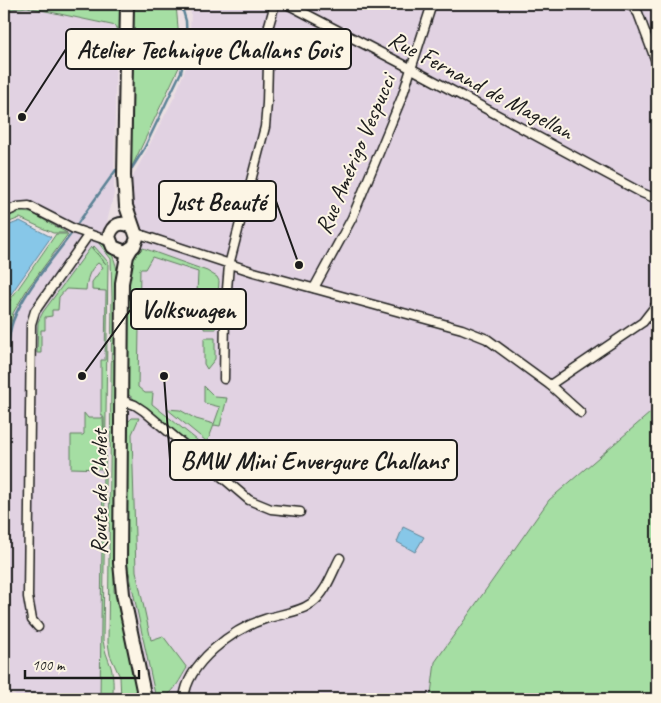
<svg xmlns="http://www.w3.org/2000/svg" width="661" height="703" font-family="Caveat,sans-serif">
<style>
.built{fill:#e1d2e2}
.green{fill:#a5dea3;stroke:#607d60}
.water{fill:#87c7e8;stroke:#5c8396}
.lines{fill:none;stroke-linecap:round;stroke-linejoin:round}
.stream{stroke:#5c8396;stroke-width:2.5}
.street-casing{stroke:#1c1c1c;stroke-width:11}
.primary-casing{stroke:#1c1c1c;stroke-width:16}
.street{stroke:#fcf5e5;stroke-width:8}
.primary{stroke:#fcf5e5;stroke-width:12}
.labels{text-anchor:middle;stroke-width:4;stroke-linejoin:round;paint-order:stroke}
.street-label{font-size:24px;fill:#1c1c1c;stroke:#fcf5e5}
.leader{fill:none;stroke:#1c1c1c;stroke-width:2}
.callout-dot{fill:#1c1c1c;stroke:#fcf5e5;stroke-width:2}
.callout{fill:#fcf5e5;stroke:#1c1c1c;stroke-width:2}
.callout-label{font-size:25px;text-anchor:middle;font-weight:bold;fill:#1c1c1c}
</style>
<rect width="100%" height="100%" fill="#ece0e3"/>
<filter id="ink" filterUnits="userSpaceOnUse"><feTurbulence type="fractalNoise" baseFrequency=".02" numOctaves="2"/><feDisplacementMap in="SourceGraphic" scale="10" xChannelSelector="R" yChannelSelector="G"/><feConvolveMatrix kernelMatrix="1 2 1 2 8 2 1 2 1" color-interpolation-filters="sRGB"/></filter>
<g filter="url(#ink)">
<!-- built -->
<g class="built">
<path d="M189 4H657V410L435 662 431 694 427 699H153L126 568V417L131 256 140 247 141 229 132 215 130 182 175 96 188 62 191 14Z"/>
<path d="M27 7 116 26 114 194 107 222 100 699H19L4 685V344L10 311 65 236 33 216 14 213 4 200V10Z"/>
</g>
<!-- green -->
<g class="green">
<path d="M4 4H176L181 63 129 173 116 26 27 7 4 10Z"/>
<path d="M20 212 32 213 67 233H53L20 218 7 223 4 227V218Z"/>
<path d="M56 234H68L28 288 13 313 4 358V306H6Z"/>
<path d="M98 242C111 248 114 257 117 270L114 591 134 670 140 699H121L120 677 110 655 108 643 112 297 111 259Z"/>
<path d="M94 246 108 262 103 640C104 650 108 658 111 667 114 678 113 689 113 699H100V698L103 469 71 468V435H83L84 434V413L88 418H103L104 439V418L101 414V360H105L106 291 92 290V282L103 267 98 263C89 270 87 279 86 290L66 289 59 297 58 310H52V316L45 317V330H41V353H37L38 322 43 312 91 247 106 264 92 248Z"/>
<path d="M143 248 207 271 217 277 219 281 216 329H204L205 293H197L198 272 152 257 145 269H140L138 387 145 393H153L152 404 212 452 210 458 125 392 127 273 131 266 133 257Z"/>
<path d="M204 338H215V359L207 369 204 364Z"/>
<path d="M204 386 215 397 227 398 220 426 214 425 209 438 206 441 167 409 180 410 196 419 214 424 220 407 204 403Z"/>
<path d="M657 407V699H427L431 694 435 662 549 500Z"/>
<path d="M132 418H139L132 434 136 571 151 640 163 636 187 668C179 680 172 699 156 699L127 563V423Z"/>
</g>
<!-- water -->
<g class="water">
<path d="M20 221 51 237 4 304V230L5 227Z"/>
<path d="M403 527 424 537 415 552 397 542Z"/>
</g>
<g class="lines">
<!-- stream -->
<g class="stream">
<path d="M132 168 144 149 181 72 187 47 186 21 181 4"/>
<path d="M78 223 116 170"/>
<path d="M4 367C8 353 8 334 13 321 24 291 52 260 71 234"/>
</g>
<defs>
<g id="street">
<path d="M287 4 412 69 642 193 657 199"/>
<path d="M630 4 638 13 657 64"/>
<path d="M4 213 17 207 29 206 74 229 109 241"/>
<path d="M136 233 254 272 462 329 487 339 550 385 581 413"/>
<path d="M314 288 352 218 402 97 432 4"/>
<path d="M224 379 225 313 229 265 265 127 267 103 269 25 275 4"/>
<path d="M550 385 643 322 657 304"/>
<path d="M121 400 135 405 144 411 249 500 271 509 300 512"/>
<path d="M38 627 32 620 28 597 31 324 35 311 89 234"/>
<path d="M184 699C187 663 233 629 265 619 280 614 298 613 312 603 326 593 332 573 340 558"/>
</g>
<g id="primary">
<path d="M127 4 124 176 126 206 137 238 134 246 127 251H123L113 247 109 237C112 225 121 220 132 227"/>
<path d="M131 249 127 256 122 283 120 563 123 594 145 699"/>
</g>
</defs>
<!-- street casing -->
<use href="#street" class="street-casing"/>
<!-- primary casing -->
<use href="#primary" class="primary-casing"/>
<!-- street -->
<use href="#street" class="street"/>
<!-- primary -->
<use href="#primary" class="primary"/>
</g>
</g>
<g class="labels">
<!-- street labels -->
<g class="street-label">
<text transform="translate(481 85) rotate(28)" y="8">Rue Fernand de Magellan</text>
<text transform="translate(355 154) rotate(-67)" y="8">Rue Amérigo Vespucci</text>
<text transform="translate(99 492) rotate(-90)" y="8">Route de Cholet</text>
</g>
</g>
<!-- callouts -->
<path class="leader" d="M22 117L66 49M299 265L276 201M82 376L131 309M164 376L170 460"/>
<g class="callout-dot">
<circle cx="22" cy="117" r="5"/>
<circle cx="299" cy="265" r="5"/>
<circle cx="82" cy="376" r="5"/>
<circle cx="164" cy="376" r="5"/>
</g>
<g class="callout">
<rect x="66" y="29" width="285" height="40" rx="5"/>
<rect x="159" y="181" width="117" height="40" rx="5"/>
<rect x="131" y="289" width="115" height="40" rx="5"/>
<rect x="170" y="440" width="287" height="40" rx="5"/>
</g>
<g class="callout-label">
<text x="209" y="58">Atelier Technique Challans Gois</text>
<text x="217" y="210">Just Beauté</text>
<text x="188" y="318">Volkswagen</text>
<text x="314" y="469">BMW Mini Envergure Challans</text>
</g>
<!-- margin -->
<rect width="661" height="703" fill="none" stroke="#fcf5e5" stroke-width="20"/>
<rect x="10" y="10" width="641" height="683" fill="none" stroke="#1c1c1c" stroke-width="2" filter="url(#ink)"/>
<!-- scale -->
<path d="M25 670v8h114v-8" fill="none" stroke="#1c1c1c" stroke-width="2.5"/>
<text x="32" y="670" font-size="15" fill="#1c1c1c" stroke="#fcf5e5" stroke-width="4" paint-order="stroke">100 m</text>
</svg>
